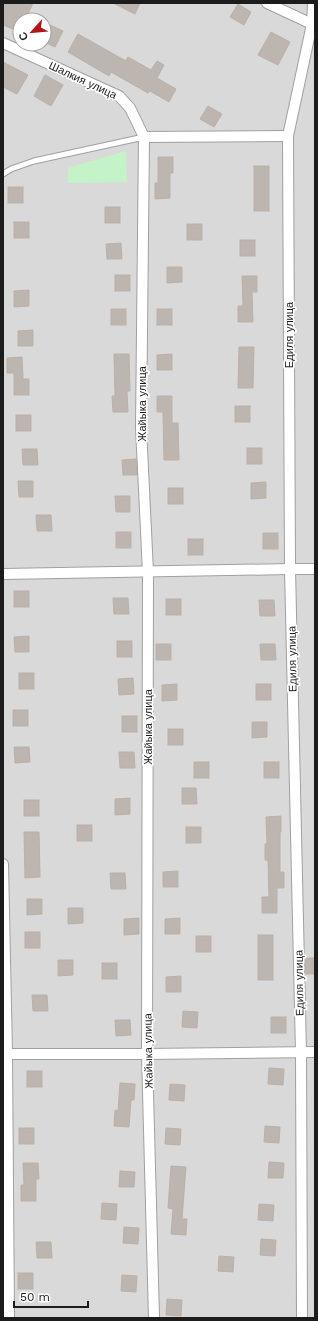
<svg xmlns="http://www.w3.org/2000/svg" width="318" height="1321" font-family="'Work Sans',sans-serif">
<style>
.residential{fill:#dad9d9;fill-rule:evenodd}
.park{fill:#c4f3c7}
.building{fill:#bcb5b0;stroke:#bcb0a7}
.lines{fill:none;stroke-linecap:round;stroke-linejoin:round}
.lane-casing{stroke:#a0a0a0;stroke-width:7}
.street-casing{stroke:#a0a0a0;stroke-width:12}
.lane{stroke:#fff;stroke-width:5}
.street{stroke:#fff;stroke-width:10}
.labels{text-anchor:middle;stroke-width:3.5;stroke-linejoin:round;paint-order:stroke}
.street-label{font-size:11px;fill:#1c1c1c;stroke:#fff}
</style>
<rect width="100%" height="100%" fill="#ece9e3"/>
<!-- residential -->
<path class="residential" d="M3 3H315V1318H3ZM20 20H44V44H20Z"/>
<!-- park -->
<path class="park" d="M126 151 127 182 68 183V168Z"/>
<!-- building -->
<g class="building">
<path d="M3 3H33L28 14 40 20H20V32L3 25Z"/>
<path d="M113 3H140L135 14Z"/>
<path d="M238 4 251 12 244 25 230 17Z"/>
<path d="M44 22 63 31 55 47 44 42Z"/>
<path d="M271 32 290 42 278 65 258 55Z"/>
<path d="M78 34 126 61 128 57 151 70 157 61 164 65 157 78 176 89 169 102 150 91 148 93 111 72 109 76 68 52Z"/>
<path d="M3 62 28 75 17 94 3 87Z"/>
<path d="M45 75 63 85 51 106 34 96Z"/>
<path d="M208 106 222 114 214 127 200 119Z"/>
<path d="M158 157H173V173H170V198L155 199V183H158Z"/>
<rect x="254" y="166" width="15" height="45"/>
<rect x="8" y="187" width="15" height="16"/>
<rect x="105" y="207" width="15" height="16"/>
<rect x="14" y="222" width="15" height="16"/>
<rect x="187" y="224" width="15" height="16"/>
<rect x="240" y="240" width="15" height="16"/>
<path d="M121 243 122 259H107L106 244Z"/>
<path d="M167 267H182V282L167 283Z"/>
<rect x="115" y="275" width="15" height="16"/>
<path d="M242 276H257V292H252L253 322H238V306H243Z"/>
<path d="M29 290V306L14 307V291Z"/>
<rect x="111" y="309" width="15" height="16"/>
<rect x="157" y="309" width="15" height="16"/>
<path d="M33 330V346H18V331Z"/>
<path d="M239 347H254L253 388H238Z"/>
<path d="M114 354H129L130 391H127L128 412H113L112 396H115Z"/>
<path d="M172 354V370H157V355Z"/>
<path d="M22 357 23 379H29V395H14V373H7V358Z"/>
<path d="M157 396H172V423H178L179 460H164L163 412H157Z"/>
<rect x="235" y="406" width="15" height="16"/>
<rect x="16" y="415" width="15" height="16"/>
<rect x="247" y="448" width="15" height="16"/>
<path d="M22 449H37L38 465H23Z"/>
<path d="M136 459 137 475H123L122 460Z"/>
<path d="M18 481H33V497H19Z"/>
<path d="M266 482V498L251 499V483Z"/>
<rect x="168" y="488" width="15" height="16"/>
<path d="M115 496H130V512H116Z"/>
<path d="M36 515H51L52 531H37Z"/>
<rect x="116" y="532" width="15" height="16"/>
<rect x="263" y="533" width="15" height="16"/>
<rect x="188" y="539" width="15" height="16"/>
<rect x="14" y="591" width="15" height="16"/>
<path d="M113 598H128L129 614H114Z"/>
<rect x="166" y="599" width="15" height="16"/>
<path d="M259 600H274L275 616H260Z"/>
<path d="M29 636V652H15L14 637Z"/>
<rect x="117" y="641" width="15" height="16"/>
<rect x="156" y="644" width="15" height="16"/>
<path d="M260 644H275L276 660H261Z"/>
<rect x="19" y="673" width="15" height="16"/>
<path d="M133 678 134 694 119 695 118 679Z"/>
<path d="M177 684V700L162 701V685Z"/>
<rect x="256" y="684" width="15" height="16"/>
<rect x="13" y="710" width="15" height="16"/>
<rect x="122" y="716" width="15" height="16"/>
<path d="M252 722H267V737L252 738Z"/>
<rect x="168" y="729" width="15" height="16"/>
<path d="M14 747H29L30 762 15 763Z"/>
<path d="M119 752H134L135 768H120Z"/>
<rect x="194" y="762" width="15" height="16"/>
<rect x="264" y="762" width="15" height="16"/>
<path d="M182 788H196L197 804H182Z"/>
<path d="M130 798V814L115 815V799Z"/>
<rect x="24" y="800" width="15" height="16"/>
<path d="M281 816V832H280V872H284V888H277V913H262V897H269L268 860H265V844H267L266 817Z"/>
<rect x="77" y="825" width="15" height="16"/>
<rect x="186" y="827" width="15" height="16"/>
<path d="M24 832H39L40 877 25 878Z"/>
<path d="M178 871V887H163V872Z"/>
<path d="M110 873H125L126 889H111Z"/>
<path d="M27 899H42V914L27 915Z"/>
<path d="M68 908H83V923L68 924Z"/>
<path d="M139 918V934L124 935V919Z"/>
<path d="M180 918V934H165V919Z"/>
<rect x="25" y="932" width="15" height="16"/>
<rect x="258" y="935" width="15" height="45"/>
<rect x="196" y="936" width="15" height="16"/>
<path d="M305 958H315V974H306Z"/>
<path d="M58 960H73V975L58 976Z"/>
<rect x="102" y="963" width="15" height="16"/>
<path d="M181 976V992H166V977Z"/>
<path d="M32 995H47L48 1011H33Z"/>
<path d="M183 1011 198 1012 197 1028 182 1027Z"/>
<rect x="271" y="1017" width="15" height="16"/>
<path d="M115 1020H130L131 1035 116 1036Z"/>
<path d="M269 1068 284 1069 283 1085 268 1084Z"/>
<rect x="27" y="1071" width="15" height="16"/>
<path d="M120 1083 135 1084 134 1100H131L129 1127 114 1126 115 1110 118 1111Z"/>
<path d="M170 1084 185 1085 184 1101 169 1100Z"/>
<path d="M265 1126 280 1127 279 1143 264 1142Z"/>
<rect x="19" y="1128" width="15" height="16"/>
<path d="M166 1128 181 1129 180 1145 165 1144Z"/>
<path d="M269 1162 284 1163 283 1178H268Z"/>
<path d="M23 1163H38L39 1179H36V1201H21V1185H24Z"/>
<path d="M171 1166 186 1167 182 1219H187L186 1235 171 1234 173 1209 168 1208Z"/>
<path d="M120 1171 135 1172 134 1187H119Z"/>
<path d="M102 1203 117 1204 116 1220 101 1219Z"/>
<path d="M259 1204 274 1205 273 1221 258 1220Z"/>
<path d="M124 1227 139 1228 138 1244 123 1243Z"/>
<path d="M261 1239 276 1240 275 1256 260 1255Z"/>
<path d="M36 1242H51L52 1258H37Z"/>
<path d="M219 1256 234 1257 233 1272 218 1271Z"/>
<rect x="18" y="1273" width="15" height="16"/>
<path d="M122 1275 137 1276 136 1292 121 1291Z"/>
<path d="M167 1299 182 1300 181 1316 166 1315Z"/>
</g>
<g class="lines">
<defs>
<path id="lane" d="M3 174 11 169 34 161 144 137"/>
<g id="street">
<path d="M267 3 312 24"/>
<path d="M3 43 119 96 130 108 144 137 141 428 148 572 147 1054 154 1318"/>
<path d="M144 137 288 136"/>
<path d="M3 574 290 569H315"/>
<path d="M3 864 7 1054 9 1318"/>
<path d="M3 1054H147L315 1052"/>
<path d="M302 1318 301 1053 290 569 288 136 312 24 313 3"/>
</g>
</defs>
<!-- lane casing -->
<use href="#lane" class="lane-casing"/>
<!-- street casing -->
<use href="#street" class="street-casing"/>
<!-- lane -->
<use href="#lane" class="lane"/>
<!-- street -->
<use href="#street" class="street"/>
</g>
<g class="labels">
<!-- street labels -->
<g class="street-label">
<text transform="translate(83 80) rotate(25)" y="4">Шалкия улица</text>
<text transform="translate(289 335) rotate(-90)" y="4">Едиля улица</text>
<text transform="translate(142 404) rotate(-90)" y="4">Жайыка улица</text>
<text transform="translate(292 659) rotate(-91)" y="4">Едиля улица</text>
<text transform="translate(148 727) rotate(-90)" y="4">Жайыка улица</text>
<text transform="translate(299 983) rotate(-91)" y="4">Едиля улица</text>
<text transform="translate(148 1051) rotate(-91)" y="4">Жайыка улица</text>
</g>
</g>
<!-- border -->
<rect width="318" height="1321" fill="none" stroke="#1c1c1c" stroke-width="8"/>
<!-- north arrow -->
<g transform="translate(32 32) rotate(243)"><circle r="19" fill="#ffffff" stroke="#a4a4a4"/>
<path d="M0-3L7 15L0 10L-7 15Z" fill="#b31619"/>
<text y="-6" font-size="11" font-weight="bold" text-anchor="middle" fill="#1c1c1c">С</text>
</g>
<!-- scale -->
<path d="M14 1301v6h74v-6" fill="none" stroke="#1c1c1c" stroke-width="2"/>
<text x="20" y="1301" font-size="12" fill="#1c1c1c" stroke="#ffffff" stroke-width="3" paint-order="stroke">50 m</text>
</svg>
